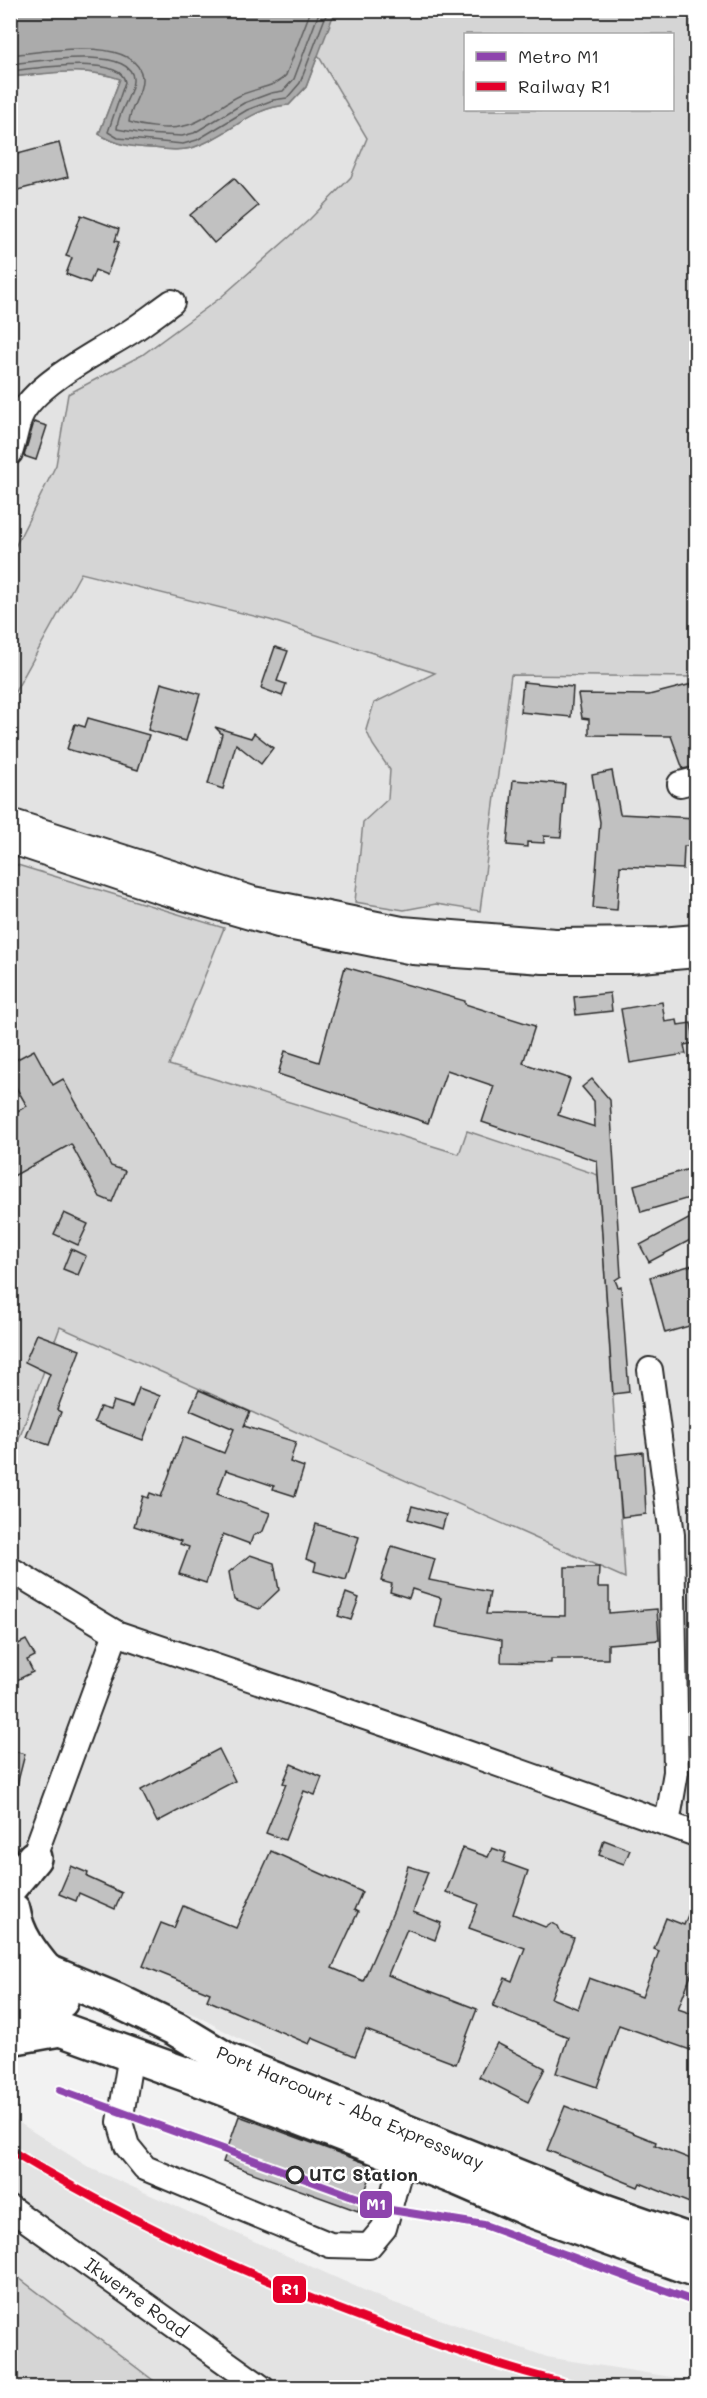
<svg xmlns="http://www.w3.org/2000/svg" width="707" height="2398" font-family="Mali,sans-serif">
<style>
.built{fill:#e3e3e3}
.green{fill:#d5d5d5;stroke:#808080;stroke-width:1.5;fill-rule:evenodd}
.water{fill:#ababab;stroke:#787878;stroke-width:1.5}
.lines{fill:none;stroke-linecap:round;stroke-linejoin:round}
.shore{stroke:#5e5e5e;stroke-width:1.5}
.building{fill:#c1c1c1;stroke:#2b2b2b;stroke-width:1.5}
.minor-casing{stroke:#2b2b2b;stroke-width:28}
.highway-casing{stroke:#2b2b2b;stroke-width:38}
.minor{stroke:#fff;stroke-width:24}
.highway{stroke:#fff;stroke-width:33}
.rail-1-casing{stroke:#fff;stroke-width:12}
.rail-1{stroke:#e4002b;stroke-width:8}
.metro-1-casing{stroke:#fff;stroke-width:12}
.metro-1{stroke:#8e44ad;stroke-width:8}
.stop-dot{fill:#fff;stroke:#2b2b2b;stroke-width:3}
.labels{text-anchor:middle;stroke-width:5;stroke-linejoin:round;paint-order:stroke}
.street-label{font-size:18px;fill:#2b2b2b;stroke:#fff}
.stop-label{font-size:18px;font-weight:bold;fill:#2b2b2b;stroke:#fff;text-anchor:start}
.line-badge{stroke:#fff;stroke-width:2}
.badge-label{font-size:16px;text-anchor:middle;font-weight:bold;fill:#fff}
</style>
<rect width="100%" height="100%" fill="#f2f2f2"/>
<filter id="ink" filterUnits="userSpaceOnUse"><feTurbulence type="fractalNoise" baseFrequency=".0167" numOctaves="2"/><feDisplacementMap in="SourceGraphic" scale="12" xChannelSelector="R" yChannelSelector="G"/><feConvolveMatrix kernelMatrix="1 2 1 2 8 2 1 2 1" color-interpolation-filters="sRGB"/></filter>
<g filter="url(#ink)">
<!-- built -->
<g class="built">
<path d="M318 54 367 138 351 177 310 219 220 298 142 355 68 394 56 465 11 555V77L76 70 99 72 120 79 100 134 116 144 143 148 199 146 249 115 275 106 289 105 306 87Z"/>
<path d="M81 573 270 620 436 673 696 677V2222L594 2186 273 2057 197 2016 68 1964 48 1953 11 1904V699Z"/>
<path d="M10 2117 90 2168 386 2300 547 2357 696 2381V2387H162L11 2272Z"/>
</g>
<!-- green -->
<g class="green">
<path d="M11 11H696V677L511 675 480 911 436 904 404 910 355 902 363 822 388 799 390 770 373 745 366 730 374 703 435 673 270 620 81 573 11 699V555L56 465 68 394 142 355 220 298 310 219 351 177 367 138 318 55 306 87 289 105C250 107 231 134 197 146 183 152 167 149 152 148 131 147 117 145 99 134L120 79C81 66 50 73 11 77ZM466 34H672V110H466Z"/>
<path d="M11 863 224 928 169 1065 459 1154 467 1131 598 1175 625 1578 60 1327 11 1461Z"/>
<path d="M10 2272H11L162 2387H11Z"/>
</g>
<!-- water -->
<path class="water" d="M10 11 11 10 335 11 306 87 289 105C250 107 231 134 197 146 183 152 167 149 152 148 131 147 117 145 99 134L120 79C84 66 48 74 11 77Z"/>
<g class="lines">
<!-- shore -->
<g class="shore">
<path d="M10 55C38 52 138 34 142 78 143 93 130 107 129 122 144 127 169 130 184 126 205 122 222 103 241 95 256 88 276 87 286 75L311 10"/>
<path d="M10 64C31 62 136 44 133 81 132 97 117 113 117 129L144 134 182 136 194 133 244 103 271 93 283 91 294 79 320 10"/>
<path d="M10 71C30 69 122 54 125 82L108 132 118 138 183 144 197 140 247 110 273 100 287 98 300 83 328 10"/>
</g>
</g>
<!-- building -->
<g class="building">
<path d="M59 143 68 177 10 192V156Z"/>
<path d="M234 178 258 206 214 243 190 215Z"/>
<path d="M81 215 119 229 115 241 119 242 107 275 95 270 90 283 66 274 72 258 66 256Z"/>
<path d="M34 422 47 426 36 460 24 456Z"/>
<path d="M275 647 288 651 277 681 286 684 282 696 261 688Z"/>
<path d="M523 682 573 687 571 717 520 712Z"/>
<path d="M161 683 200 694 186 741 148 730Z"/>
<path d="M692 684 696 701V722L693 723 696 737V766L683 769 671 736 589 735V719L582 718 578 694 649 695Z"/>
<path d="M88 718 149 735 138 770 67 749 75 724 85 727Z"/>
<path d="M215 727 251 738 254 733 273 748 261 764 236 744 223 789 208 784 222 734Z"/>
<path d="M612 771 620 814 696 818V846H684L683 869 620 866 617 910 593 908 600 822 592 775Z"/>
<path d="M513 780 565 784 561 837 544 836V843L527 842V847L507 845Z"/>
<path d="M345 967 465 1001V1004L535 1026 523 1063 570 1079 558 1115 595 1127 594 1101 582 1087 592 1079 610 1100 621 1276 615 1280 618 1287 621 1286 629 1392 613 1394 597 1161 482 1122 494 1086 447 1070 428 1123 278 1074 285 1051 319 1062Z"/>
<path d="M610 993 612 1011 576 1015 574 997Z"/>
<path d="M662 1002 665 1022 677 1020 678 1025 691 1023 695 1043 684 1045 686 1054 630 1063 621 1009Z"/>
<path d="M34 1050 53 1085 63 1079 111 1166 125 1171 112 1202 100 1197 71 1144 10 1178V1115L27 1106 10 1077V1063Z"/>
<path d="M696 1167V1196L641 1212 634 1185Z"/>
<path d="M64 1213 88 1224 78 1245 54 1234Z"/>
<path d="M696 1215V1237L649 1262 640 1245Z"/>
<path d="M71 1249 86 1256 78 1275 63 1269Z"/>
<path d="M696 1264V1324L665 1333 650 1277Z"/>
<path d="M37 1334 80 1350 57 1410 61 1412 49 1445 26 1437 50 1374 25 1362Z"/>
<path d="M139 1388 160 1396 143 1440 94 1422 100 1407 110 1410 113 1401 132 1407Z"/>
<path d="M199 1390 250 1412 244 1426 296 1442 290 1462 304 1467 295 1496 273 1489 274 1486 226 1470 217 1494 270 1513 263 1531 253 1536 250 1544 223 1534 206 1583 179 1574 189 1547 180 1544 181 1541 134 1526 143 1496 148 1498 150 1493 161 1497 183 1437 224 1453 234 1429 190 1410Z"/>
<path d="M643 1452 646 1514 622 1517 616 1455Z"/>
<path d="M412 1506 446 1515 442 1529 408 1519Z"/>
<path d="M316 1524 359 1537 346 1580 314 1571 316 1563 306 1559Z"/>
<path d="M392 1546 435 1559 429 1580 490 1592 486 1614 565 1616V1567H599L598 1587H609V1613L657 1609 659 1640 608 1644V1659H551V1663L501 1662 502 1640 435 1627 441 1598 412 1589 409 1598 390 1592 392 1584 381 1581Z"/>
<path d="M250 1555 274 1563 279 1590 259 1609 234 1600 229 1572Z"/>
<path d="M346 1593 359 1598 351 1620 338 1616Z"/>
<path d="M26 1640 35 1656 27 1660 33 1672 17 1680 10 1667V1648Z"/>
<path d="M219 1749 235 1781 157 1822 141 1790Z"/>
<path d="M10 1750 25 1754 15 1793H10Z"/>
<path d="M291 1764 322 1777 315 1795 304 1791 285 1840 266 1833 286 1784 283 1783Z"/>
<path d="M604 1840 630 1850 624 1864 599 1855Z"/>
<path d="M463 1848 488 1857 492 1848 506 1853 503 1862 528 1871 513 1914 545 1927 551 1923 558 1926 561 1933 574 1938 551 1998 578 2009 589 1978 642 1997 659 1951 654 1949 666 1918 684 1925 696 1895V1962L678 2009 696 2015V2052L619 2025 597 2087 556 2073 568 2037 493 2006 505 1978 512 1981 525 1948 469 1928 478 1904 446 1892Z"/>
<path d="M271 1851 362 1892 354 1910 358 1912 332 1968 363 1981 394 1910 408 1866 428 1872 413 1912 441 1923 435 1940 407 1929 388 1975 477 2009 456 2064 366 2030 355 2056 312 2038 309 2044 207 2000 210 1993 143 1966 161 1923 174 1928 183 1906 236 1928Z"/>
<path d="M71 1866 88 1873 87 1877 122 1893 115 1909 79 1893 76 1901 59 1894Z"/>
<path d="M497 2043 545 2068 528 2102 479 2077Z"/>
<path d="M565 2106 656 2142 655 2145 696 2161V2193L692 2204 640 2183 638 2187 547 2150Z"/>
<path d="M239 2116 374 2166 358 2211 223 2162Z"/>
</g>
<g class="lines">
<defs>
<g id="minor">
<path d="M10 453C14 441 16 428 20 417 34 384 100 351 130 332 144 323 158 312 172 302"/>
<path d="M680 784 696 780"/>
<path d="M10 821 253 899 402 929 555 941 661 940 696 937"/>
<path d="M10 841 163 892 278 925 413 952 543 961H630L696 955"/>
<path d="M650 1370 672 1535 676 1772 667 1824"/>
<path d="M10 1569 116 1633 388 1725 696 1834"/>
<path d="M28 1873 116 1633"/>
<path d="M131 2054 120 2122 127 2146 145 2168 330 2245 369 2246 384 2228 403 2158"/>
<path d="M10 2208 262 2388"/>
</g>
<g id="highway">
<path d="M10 1887 34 1858"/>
<path d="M13 1910C17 1935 31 1953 47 1972"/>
<path d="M10 1956 118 2001 176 2029 227 2060 599 2209 696 2243"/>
<path d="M10 1985 27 1987 61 2001"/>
<path d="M10 2009 60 2029 204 2081 459 2179 530 2210 696 2270"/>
<path d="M10 2038 60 2029"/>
</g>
</defs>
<!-- minor casing -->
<use href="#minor" class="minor-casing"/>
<!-- highway casing -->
<use href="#highway" class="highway-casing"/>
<!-- minor -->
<use href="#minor" class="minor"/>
<!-- highway -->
<use href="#highway" class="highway"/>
<defs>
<path id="rail-1" d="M10 2150C123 2219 244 2274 368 2320 440 2346 512 2371 586 2388"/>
</defs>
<!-- rail-1 casing -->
<use href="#rail-1" class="rail-1-casing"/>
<!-- rail-1 -->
<use href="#rail-1" class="rail-1"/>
<defs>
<path id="metro-1" d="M60 2090 391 2210 484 2225 696 2302"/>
</defs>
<!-- metro-1 casing -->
<use href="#metro-1" class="metro-1-casing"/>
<!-- metro-1 -->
<use href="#metro-1" class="metro-1"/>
</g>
</g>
<!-- markers -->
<circle class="stop-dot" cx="295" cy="2175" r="8"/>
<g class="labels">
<!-- street labels -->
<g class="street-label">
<text transform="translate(350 2108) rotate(23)" y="6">Port Harcourt - Aba Expressway</text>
<text transform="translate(136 2298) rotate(36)" y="6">Ikwerre Road</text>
</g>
<!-- stop labels -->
<g class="stop-label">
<text x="309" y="2181">UTC Station</text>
</g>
</g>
<g class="line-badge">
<rect x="359" y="2190" width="34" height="29" rx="6" fill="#8e44ad"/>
<rect x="272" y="2275" width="35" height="29" rx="6" fill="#e4002b"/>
</g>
<g class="badge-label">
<text x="376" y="2210">M1</text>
<text x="290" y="2295">R1</text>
</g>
<!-- margin -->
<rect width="707" height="2398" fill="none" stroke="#fff" stroke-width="36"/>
<rect x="18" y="18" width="671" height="2362" fill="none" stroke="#2b2b2b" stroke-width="2" filter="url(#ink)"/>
<!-- legend -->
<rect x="464" y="33" width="210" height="78" fill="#ffffff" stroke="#aaaaaa" stroke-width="1.5"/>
<rect x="476" y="52" width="30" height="9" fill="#8e44ad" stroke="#aaaaaa" stroke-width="1.5"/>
<text x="518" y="63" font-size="18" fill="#2b2b2b">Metro M1</text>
<rect x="476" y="82" width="30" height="9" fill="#e4002b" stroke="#aaaaaa" stroke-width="1.5"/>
<text x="518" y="93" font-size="18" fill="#2b2b2b">Railway R1</text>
</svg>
